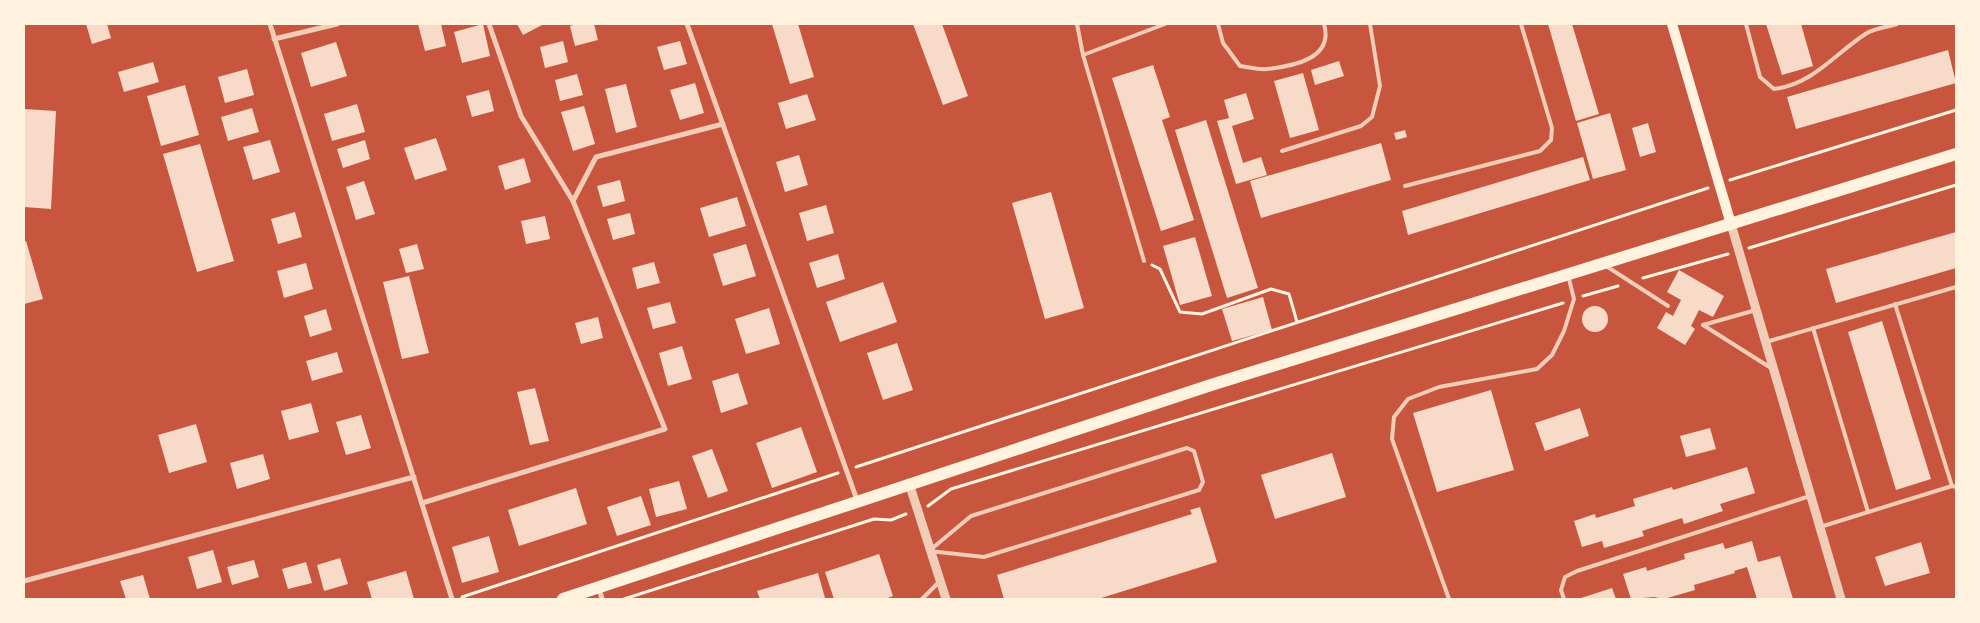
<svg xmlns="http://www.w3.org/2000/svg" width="1980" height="623" font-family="'Nunito Sans',sans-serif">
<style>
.building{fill:#f7dbc8}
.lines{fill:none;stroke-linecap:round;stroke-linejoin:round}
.path{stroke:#fff3e0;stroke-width:3}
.service{stroke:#f1ccb7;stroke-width:4}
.minor{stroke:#f1ccb7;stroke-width:5}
.tertiary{stroke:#f1ccb7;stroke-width:9}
.secondary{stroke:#fff3e0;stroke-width:10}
.primary{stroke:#fff3e0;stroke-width:12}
</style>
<rect width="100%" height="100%" fill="#c8553d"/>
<!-- building -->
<g class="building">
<path d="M86 24H107L111 38 92 44Z"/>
<path d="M418 24H441L446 46 425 51Z"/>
<path d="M483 24 490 56 462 63 454 32Z"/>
<path d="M517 24H544L523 35Z"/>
<path d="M576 24H594L598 40 575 46 570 26Z"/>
<path d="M772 24H798L814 77 790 84Z"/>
<path d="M913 24H942L968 96 943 105Z"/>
<path d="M1548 24H1572L1599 114 1576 121Z"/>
<path d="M1766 24H1801L1813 66 1782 75Z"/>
<path d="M563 41 568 62 545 68 540 47Z"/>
<path d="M680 41 687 64 664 70 657 47Z"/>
<path d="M336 42 347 76 311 87 301 53Z"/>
<path d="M1948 50 1956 83 1796 129 1787 97Z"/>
<path d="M1339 61 1344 76 1315 85 1311 70Z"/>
<path d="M153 62 159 82 124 92 118 72Z"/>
<path d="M1153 65 1170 117 1162 120 1194 220 1161 231 1112 78Z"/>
<path d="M247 69 254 95 225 103 218 77Z"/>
<path d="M1303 73 1319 130 1290 138 1274 81Z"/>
<path d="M577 74 583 95 560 101 555 80Z"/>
<path d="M695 83 704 113 680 120 670 90Z"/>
<path d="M626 84 637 127 616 133 605 89Z"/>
<path d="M185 85 199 135 161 146 147 96Z"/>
<path d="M489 90 494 111 472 117 466 96Z"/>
<path d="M1246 93 1254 119 1232 126 1243 163 1261 157 1267 175 1236 184 1217 121 1229 118 1224 100Z"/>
<path d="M807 94 816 120 786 129 778 103Z"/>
<path d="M357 104 365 132 332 141 324 114Z"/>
<path d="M584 106 595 144 573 151 561 112Z"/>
<path d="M252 108 259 132 228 141 221 117Z"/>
<path d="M24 109 56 111 51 209 24 207Z"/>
<path d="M1610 113 1626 170 1593 179 1577 123Z"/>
<path d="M1206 120 1258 288 1227 298 1175 130Z"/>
<path d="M1648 123 1656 152 1640 157 1632 128Z"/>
<path d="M1405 130 1407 137 1396 140 1394 133Z"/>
<path d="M436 138 447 170 415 180 404 148Z"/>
<path d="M270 140 280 172 253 180 243 147Z"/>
<path d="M365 140 370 159 343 168 337 149Z"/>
<path d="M1381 143 1391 180 1261 218 1250 181Z"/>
<path d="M200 144 234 261 197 272 163 154Z"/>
<path d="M799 155 808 185 785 192 776 162Z"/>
<path d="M1583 157 1590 180 1408 235 1402 211Z"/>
<path d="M524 158 531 182 505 190 498 166Z"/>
<path d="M620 180 625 201 603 207 597 186Z"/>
<path d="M364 181 375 214 356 220 346 187Z"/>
<path d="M1051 192 1084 308 1045 319 1012 203Z"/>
<path d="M737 197 746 226 709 237 700 208Z"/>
<path d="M826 205 834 233 807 241 799 213Z"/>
<path d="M295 212 302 237 278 244 271 219Z"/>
<path d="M630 213 635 234 613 240 607 219Z"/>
<path d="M545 216 550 239 526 244 521 221Z"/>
<path d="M1956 232V268L1836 303 1826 269Z"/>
<path d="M1195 237 1212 296 1180 305 1163 246Z"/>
<path d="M26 241 43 299 24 304V242Z"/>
<path d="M417 244 424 269 406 273 399 249Z"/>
<path d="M746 244 756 276 723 286 713 254Z"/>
<path d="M838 254 845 279 817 288 809 263Z"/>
<path d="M654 262 660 283 637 289 632 268Z"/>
<path d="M306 263 313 289 284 298 277 271Z"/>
<path d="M1679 270 1724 296 1713 317 1699 310 1691 326 1695 329 1685 345 1657 328 1666 312 1673 316 1681 300 1667 292Z"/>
<path d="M409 276 429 353 402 359 383 282Z"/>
<path d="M883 282 897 322 840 342 826 302Z"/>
<path d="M1263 297 1272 330 1232 341 1222 309Z"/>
<path d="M670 302 676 323 653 329 647 308Z"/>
<circle cx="1595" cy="319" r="13"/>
<path d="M769 308 780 344 746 354 735 319Z"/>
<path d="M326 309 332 330 310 337 304 316Z"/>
<path d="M598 317 603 338 581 344 575 323Z"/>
<path d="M1882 321 1931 479 1896 490 1848 332Z"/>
<path d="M897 343 913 390 883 400 867 353Z"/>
<path d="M682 346 692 379 668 386 659 353Z"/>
<path d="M337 352 343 372 312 381 306 361Z"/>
<path d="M738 373 748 404 721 413 712 381Z"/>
<path d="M535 388 549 441 530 445 517 392Z"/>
<path d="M1491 390 1514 470 1437 492 1413 413Z"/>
<path d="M311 403 319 432 289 440 281 411Z"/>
<path d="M1580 408 1589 436 1545 451 1535 423Z"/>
<path d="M361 415 371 448 346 455 336 422Z"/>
<path d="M196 424 207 462 169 473 158 435Z"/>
<path d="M801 427 817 472 772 488 756 443Z"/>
<path d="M1710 428 1716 449 1686 457 1680 436Z"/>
<path d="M712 449 728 491 708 498 692 456Z"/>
<path d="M1332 453 1346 497 1275 519 1261 475Z"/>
<path d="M263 454 270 479 237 489 230 463Z"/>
<path d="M1747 467 1755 493 1720 504 1723 511 1684 524 1682 518 1642 531 1644 536 1604 548 1602 541 1582 547 1574 521 1595 514 1596 518 1635 506 1633 499 1672 487 1673 490Z"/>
<path d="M679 481 687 509 656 517 649 489Z"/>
<path d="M576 488 587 524 519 546 508 510Z"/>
<path d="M641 496 651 525 617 536 607 507Z"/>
<path d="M1200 507 1217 562 1098 599H1004L997 575 1192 514 1190 510Z"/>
<path d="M489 536 499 572 462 583 452 547Z"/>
<path d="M1752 541 1758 562 1780 556 1793 599H1757L1747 567 1734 571 1735 573 1694 585 1695 590 1664 599 1654 597 1631 599 1623 574 1646 567 1647 571 1685 559 1684 554 1723 543 1725 549Z"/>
<path d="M1921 542 1930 573 1885 586 1875 557Z"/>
<path d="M213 550 222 582 197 589 188 557Z"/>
<path d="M879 554 893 596 885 599H834L825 572Z"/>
<path d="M340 558 348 584 324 591 317 565Z"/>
<path d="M254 560 259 577 232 585 227 567Z"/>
<path d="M306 562 312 583 288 589 282 569Z"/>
<path d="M406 571 414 599H372L367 582Z"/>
<path d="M818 573 825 598 760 599 757 591Z"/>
<path d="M143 575 150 599H126L120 581Z"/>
<path d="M1612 588 1616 599H1578Z"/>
</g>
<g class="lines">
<!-- path -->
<g class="path">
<path d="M1730 180 1956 110"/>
<path d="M1749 248 1956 185"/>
<path d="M1152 265 1160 269 1180 312 1202 314 1271 289 1289 294 1297 322"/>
<path d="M1643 278 1728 254"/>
<path d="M1583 296 1618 286"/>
<path d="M856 467 1708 188"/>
<path d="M928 506 951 489 1563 303"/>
<path d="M462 597 838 473"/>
<path d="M624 599 874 519 891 520 906 514"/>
</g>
<!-- service -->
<g class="service">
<path d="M1077 24 1083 55"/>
<path d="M1218 24 1223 43 1240 66C1248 67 1259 70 1267 69 1295 66 1334 58 1324 24"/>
<path d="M1746 24 1760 77 1774 89C1814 84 1835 53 1867 33 1876 28 1888 27 1897 24"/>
<path d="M1282 151 1361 126 1372 117 1380 86 1370 24"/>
<path d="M1405 186 1540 151 1551 140 1552 128 1521 24"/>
<path d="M1144 261 1083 55 1165 24"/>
<path d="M1606 266 1668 306"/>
<path d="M1895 304 1952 486"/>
<path d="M1703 325 1771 368"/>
<path d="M1703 325 1756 310"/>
<path d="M1813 328 1868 512"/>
<path d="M1766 342 1956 287"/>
<path d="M1187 448 1194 451 1203 482 1199 490 984 557 929 551 971 516Z"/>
<path d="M1820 527 1952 486 1956 487"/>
<path d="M922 599 940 581"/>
<path d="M1449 599 1392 439 1394 417 1408 399 1439 387 1537 369 1552 355 1564 331 1574 299 1568 275"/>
<path d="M1564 599 1561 590 1565 577 1577 571 1810 496"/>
</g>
<!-- minor -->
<g class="minor">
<path d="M270 24 452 599"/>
<path d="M687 24 857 500"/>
<path d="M274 39 337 24"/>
<path d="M573 201 596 157 723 124"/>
<path d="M422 503 665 429 573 201 521 116 489 24"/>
<path d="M24 581 414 477"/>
<path d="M599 588 602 599"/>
</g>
<!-- tertiary -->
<g class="tertiary">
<path d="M1731 224 1841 599"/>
<path d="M909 483 946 599"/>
</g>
<!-- secondary -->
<path class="secondary" d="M1672 24 1731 224"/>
<!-- primary -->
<path class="primary" d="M563 599 1211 385 1956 154"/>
</g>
<!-- border -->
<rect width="1980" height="623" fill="none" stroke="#fff3e0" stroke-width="50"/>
</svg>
